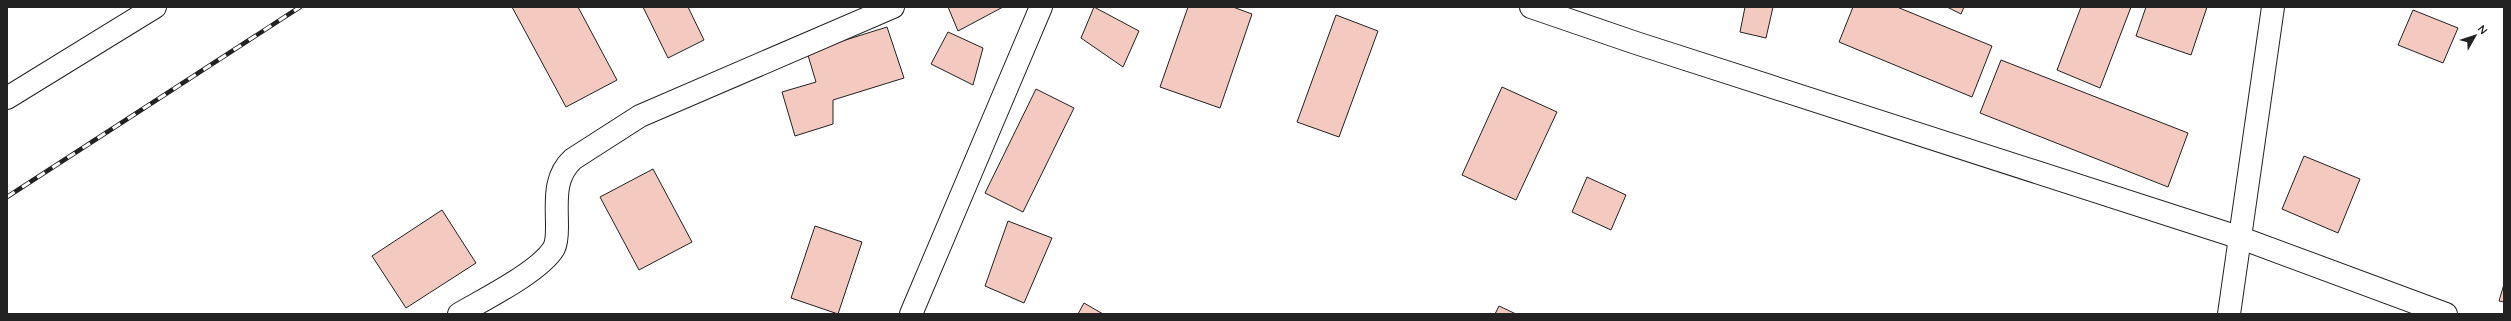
<svg xmlns="http://www.w3.org/2000/svg" width="2511" height="321" font-family="Quicksand,sans-serif">
<style>
.building{fill:#f3c9c0;stroke:#222}
.lines{fill:none;stroke-linecap:round;stroke-linejoin:round}
.minor-casing{stroke:#222;stroke-width:24}
.minor{stroke:#fff;stroke-width:22}
.rail-casing{stroke:#222;stroke-width:4.5}
.rail{stroke:#fff;stroke-width:3;stroke-dasharray:9;stroke-linecap:butt}
</style>
<rect width="100%" height="100%" fill="#fff"/>
<!-- building -->
<g class="building">
<path d="M512 7H578L617 80 566 107Z"/>
<path d="M643 7H688L704 40 668 58Z"/>
<path d="M948 7H1003L958 31Z"/>
<path d="M1094 7 1139 31 1123 67 1081 38Z"/>
<path d="M1188 7H1233L1252 14 1220 108 1160 87Z"/>
<path d="M1745 7H1773L1766 38 1740 32Z"/>
<path d="M1853 7H1897L1992 46 1972 97 1839 42Z"/>
<path d="M1947 7H1964L1961 14Z"/>
<path d="M2081 7H2131L2100 88 2057 70Z"/>
<path d="M2146 7H2207L2191 55 2136 36Z"/>
<path d="M2413 10 2458 28 2443 63 2398 45Z"/>
<path d="M1336 15 1378 31 1339 137 1297 122Z"/>
<path d="M887 27 904 78 833 100V124L795 136 782 92 816 82 807 52Z"/>
<path d="M948 32 983 48 973 85 931 64Z"/>
<path d="M2001 60 2188 133 2168 187 1980 113Z"/>
<path d="M1502 87 1557 112 1516 200 1462 175Z"/>
<path d="M1036 89 1074 108 1023 212 985 193Z"/>
<path d="M2304 156 2360 179 2338 233 2282 209Z"/>
<path d="M653 169 692 242 639 270 600 197Z"/>
<path d="M1587 177 1626 195 1611 230 1572 212Z"/>
<path d="M442 210 476 263 406 308 372 256Z"/>
<path d="M1008 221 1052 238 1024 303 985 286Z"/>
<path d="M815 226 862 242 838 314 791 298Z"/>
<path d="M2504 284V302L2499 301Z"/>
<path d="M1084 303 1103 314H1078Z"/>
<path d="M1499 306 1516 314H1495Z"/>
</g>
<g class="lines">
<defs>
<g id="minor">
<path d="M1531 7 1636 43 2241 238 2446 314"/>
<path d="M7 98 155 7"/>
<path d="M459 314C483 300 541 271 554 248 557 242 557 234 557 227 557 202 553 177 573 159L640 116 893 7"/>
<path d="M911 314 1041 7"/>
<path d="M2229 314 2273 7"/>
</g>
</defs>
<!-- minor casing -->
<use href="#minor" class="minor-casing"/>
<!-- minor -->
<use href="#minor" class="minor"/>
<defs>
<path id="rail" d="M7 197 300 7"/>
</defs>
<!-- rail casing -->
<use href="#rail" class="rail-casing"/>
<!-- rail -->
<use href="#rail" class="rail"/>
</g>
<!-- border -->
<rect width="2511" height="321" fill="none" stroke="#222222" stroke-width="16"/>
<!-- north arrow -->
<g transform="translate(2475 36) rotate(51)" stroke="#ffffff" stroke-width="3" paint-order="stroke">
<path d="M0-3L7 15L0 10L-7 15Z" fill="#222222"/>
<text y="-6" font-size="11" font-weight="bold" text-anchor="middle" fill="#222222">N</text>
</g>
</svg>
